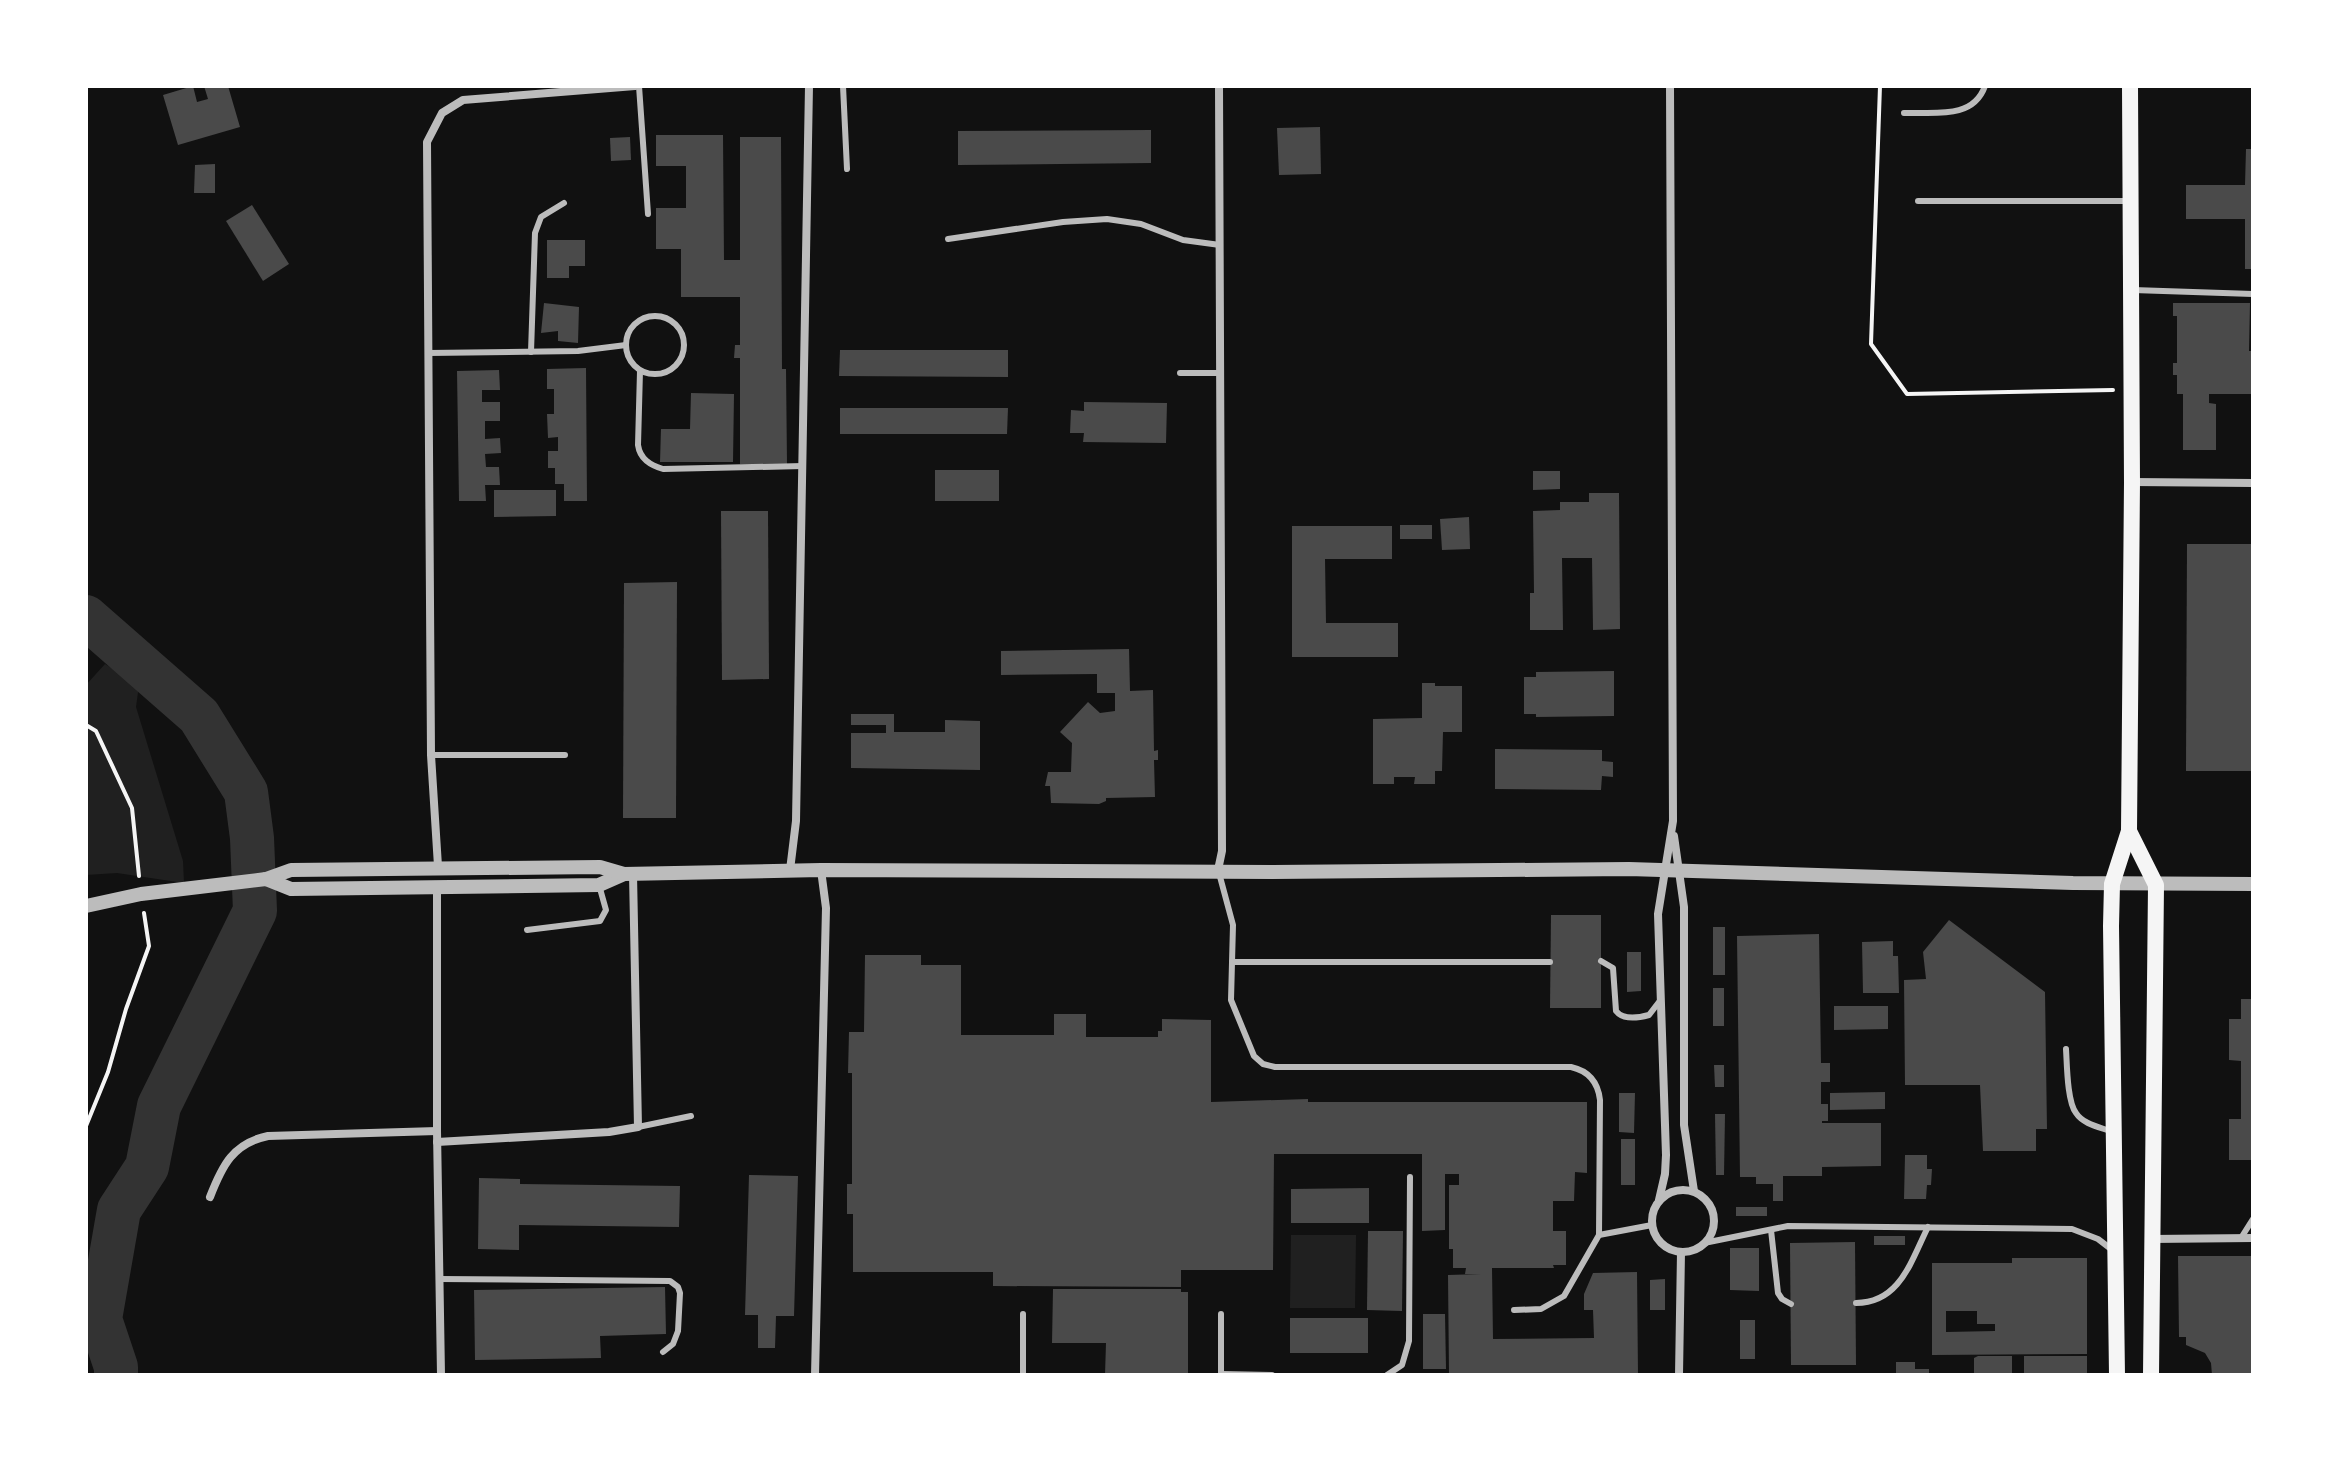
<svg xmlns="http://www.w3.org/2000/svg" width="2339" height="1461" font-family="'Open Sans',sans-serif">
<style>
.green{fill:#202020}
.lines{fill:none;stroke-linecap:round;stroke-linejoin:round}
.river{stroke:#333;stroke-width:44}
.building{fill:#4a4a4a;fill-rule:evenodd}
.path{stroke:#f5f5f5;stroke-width:4}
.service{stroke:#bcbcbc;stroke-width:6}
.minor{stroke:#bcbcbc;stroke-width:8}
.tertiary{stroke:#bcbcbc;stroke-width:14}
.secondary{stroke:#f5f5f5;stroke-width:16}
</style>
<rect width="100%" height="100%" fill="#111"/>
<!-- green -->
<g class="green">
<path d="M105 664 139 685 136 707 183 861 184 883 117 873 86 875V685Z"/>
<path d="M1291 1235H1356L1355 1308H1290Z"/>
</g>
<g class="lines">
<!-- river -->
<path class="river" d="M86 617 199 716 246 792 252 838 255 911 159 1106 147 1167 119 1210 100 1319 116 1367V1375"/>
</g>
<!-- building -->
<g class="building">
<path d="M193 86 197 102 208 99 204 86H228L240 127 178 145 163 95Z"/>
<path d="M1320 127 1321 174 1279 175 1277 128Z"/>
<path d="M1151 130V163L958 165V131Z"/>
<path d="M656 135H723L724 260H740V137H781L782 369H786L787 464H740V358H734L735 345H740V297H681V249H656V208H686V166H656Z"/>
<path d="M630 137 631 160 611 161 610 138Z"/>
<path d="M2246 149H2253V269H2245V219H2186V185H2245Z"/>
<path d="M215 164V193H194L195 165Z"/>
<path d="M252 205 289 264 263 281 226 221Z"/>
<path d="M547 240H585V266H569V278H547Z"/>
<path d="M544 303 579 307 578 343 558 341V331L541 333Z"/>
<path d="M2173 303H2250L2249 351H2253V394H2209V403L2216 404V450H2183V394H2177V375H2173V363H2177V316H2173Z"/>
<path d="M840 350H1008V377L839 376Z"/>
<path d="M586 368 587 501H564V484H555V468H548V451H558V437L548 438 547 414H554V389H547V369Z"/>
<path d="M499 370 500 390H482V402H500V421H485V439L500 438 501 453 485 454 486 467H499L500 485H485L486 501H459L457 371Z"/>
<path d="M691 393 734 394 733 462H660L661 429H690Z"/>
<path d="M1084 402 1167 403 1166 443 1083 442 1084 433H1070L1071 410 1084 411Z"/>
<path d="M840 408H1008L1007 434H840Z"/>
<rect x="935" y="470" width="64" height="31"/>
<path d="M1533 471H1560V489L1533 490Z"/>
<path d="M494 490H556V516L494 517Z"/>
<path d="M1589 493H1619L1620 629 1593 630 1592 558H1562L1563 630H1530V593H1534L1533 511 1560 510V502H1589Z"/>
<path d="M721 511H768L769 679 722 680Z"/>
<path d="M1469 517 1470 549 1442 550 1440 519Z"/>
<rect x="1400" y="525" width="32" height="14"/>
<path d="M1292 526H1392V559H1325L1326 623H1398V657H1292Z"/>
<path d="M2187 544H2253V771H2186Z"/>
<path d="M677 582 676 818H623L624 583Z"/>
<path d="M1129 649 1130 691 1153 690 1154 751 1158 750V760H1154L1155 797 1106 798V801L1099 804 1051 803 1050 786H1045L1048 772H1071L1072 743 1060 732 1088 702 1100 713 1115 711V693H1097V674L1001 675V651Z"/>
<path d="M1614 671V716L1536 717V714H1524V677H1536V672Z"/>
<path d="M1422 683H1435V686H1462V732H1443L1442 771H1435V784H1414L1415 777H1394V784H1373V719L1422 718Z"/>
<path d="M851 714H894V732H945V720L980 721V770L851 768V733H886V725H851Z"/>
<path d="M1495 749 1602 750V761L1613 762V777L1602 776 1601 790 1495 789Z"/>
<path d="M1551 915H1601V1008H1550Z"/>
<path d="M1949 920 2045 992 2047 1129H2036V1151H1983L1980 1085H1905L1904 980 1926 979 1923 952Z"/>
<rect x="1713" y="927" width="12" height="48"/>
<path d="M1819 934 1821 1063H1830V1082H1821V1104H1828V1121H1822V1123H1881V1166L1822 1167V1176H1783V1201H1773V1184H1756V1177H1740L1737 936Z"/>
<path d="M1893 941V956H1898L1899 993H1863L1862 942Z"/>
<path d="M1627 952H1641V991L1627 992Z"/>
<path d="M865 955H921V965H961V1035H1054V1014H1086V1037H1158V1031H1162V1019L1211 1020V1102L1308 1099V1102H1587V1173L1575 1172 1574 1201H1553V1231H1566V1265H1553L1554 1268H1492L1493 1339 1594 1338 1593 1310H1584V1294L1593 1273 1637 1272 1638 1375H1449L1448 1275 1481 1274H1465L1466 1268H1453V1249H1449V1185H1459V1174H1445V1230L1422 1231V1154H1274L1273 1270H1181V1287L993 1286V1272H853V1214H847V1184H852V1073H848L849 1032H864Z"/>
<rect x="1713" y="988" width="11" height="38"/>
<path d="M2241 999H2253V1160H2229V1119H2241V1061L2229 1060V1019H2241Z"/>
<path d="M1834 1006H1888V1029L1834 1030Z"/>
<path d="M1714 1065H1724V1087H1715Z"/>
<path d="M1885 1092V1109L1830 1110V1093Z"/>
<path d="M1619 1093H1635L1634 1133 1619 1132Z"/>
<path d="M1715 1114H1725L1724 1175H1716Z"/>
<rect x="1621" y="1139" width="14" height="46"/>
<path d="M1905 1155H1927V1169H1932L1931 1185H1927L1926 1199H1904Z"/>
<path d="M749 1175 798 1176 794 1316H776L775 1348H758V1315H745Z"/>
<path d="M479 1178 520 1179V1184L680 1186 679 1227 519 1225V1250L478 1249Z"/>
<path d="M1369 1188V1223H1291V1189Z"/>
<rect x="1736" y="1207" width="31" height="9"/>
<path d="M1368 1231H1403L1402 1311 1367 1310Z"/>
<rect x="1874" y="1236" width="31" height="9"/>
<path d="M1855 1242 1856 1365H1791L1790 1243Z"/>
<path d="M1730 1248H1759V1291L1730 1290Z"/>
<path d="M2178 1256H2253V1375H2212L2211 1363 2205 1353 2186 1345V1337H2179Z"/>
<path d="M2012 1258H2087V1354L1932 1355V1263H2012ZM1946 1311H1977V1324H1995V1331L1946 1332Z"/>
<path d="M1665 1279V1310H1650V1280Z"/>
<path d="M665 1287 666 1334 600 1336 601 1358 475 1360 474 1290Z"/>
<path d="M1053 1289H1181V1292H1188V1375H1105L1106 1343H1052Z"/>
<path d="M1423 1314H1445L1446 1369H1423Z"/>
<rect x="1290" y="1318" width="78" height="35"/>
<rect x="1740" y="1320" width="15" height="39"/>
<path d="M1978 1356H2012V1375H1974V1358Z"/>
<rect x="2024" y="1356" width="63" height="19"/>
<path d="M1896 1362H1915V1369H1929V1375H1896Z"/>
</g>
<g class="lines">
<!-- path -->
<g class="path">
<path d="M1880 86 1871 344 1907 394 2113 390"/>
<path d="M86 725 96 731 132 808 139 876"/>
<path d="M86 1126 108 1072 126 1009 149 946 144 913"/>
</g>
<!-- service -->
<g class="service">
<path d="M639 86 648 214"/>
<path d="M843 86 847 169"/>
<path d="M1904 113C1934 112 1973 120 1985 86"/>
<path d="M1918 201H2130"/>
<path d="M948 239 1063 222 1107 219 1141 224 1183 240 1220 245"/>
<path d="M2133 290 2253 294"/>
<circle cx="655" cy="345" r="29"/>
<path d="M531 352 535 233 541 217 564 203"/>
<path d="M428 353 578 351 626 345"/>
<path d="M640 371 638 445C640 459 650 465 663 469L803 466"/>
<path d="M1180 373H1220"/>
<path d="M431 755H565"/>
<path d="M1219 873 1233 925 1231 1000 1254 1056 1263 1064 1275 1067H1571C1589 1071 1598 1082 1600 1100L1599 1235 1564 1296 1541 1309 1514 1310"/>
<path d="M527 930 600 921 606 910 599 885"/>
<path d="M1601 961 1613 968 1616 1011C1623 1020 1638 1018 1649 1015L1659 1002"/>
<path d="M1232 962H1550"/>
<path d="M2066 1049C2067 1064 2067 1101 2076 1113 2083 1124 2099 1127 2110 1131"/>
<path d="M638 1127 691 1116"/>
<path d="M1771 1230 1778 1293 1782 1299 1791 1304"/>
<path d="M1599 1235 1652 1225"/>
<path d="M2241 1238 2253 1219"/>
<path d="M1704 1243 1788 1226 2072 1229 2098 1239 2111 1249"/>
<path d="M439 1279 670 1281 678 1287 680 1293 678 1331 673 1344 663 1352"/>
<path d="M1856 1303C1900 1303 1911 1261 1928 1227"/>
<path d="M1221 1374 1272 1375"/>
<path d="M1023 1375V1314"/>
<path d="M1221 1375V1314"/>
<path d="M1387 1375 1402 1365 1409 1341 1410 1177"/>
</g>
<!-- minor -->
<g class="minor">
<path d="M2132 482 2253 483"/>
<path d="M1674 836 1684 907V1125L1694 1191"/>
<path d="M438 866 431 755 427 142 442 113 463 100 635 86"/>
<path d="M790 870 796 821 809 86"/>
<path d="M1218 870 1222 851 1219 86"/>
<path d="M437 886V1131L441 1375"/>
<path d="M437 1142 609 1132 638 1127 633 874"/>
<circle cx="1683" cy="1221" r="31"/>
<path d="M210 1197C222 1166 233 1143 268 1136L437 1131"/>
<path d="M1659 1200 1665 1174 1666 1155 1658 914 1673 821 1670 86"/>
<path d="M2151 1239 2253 1238"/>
<path d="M815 1375 826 908 821 870"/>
<path d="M1679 1375 1681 1252"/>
</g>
<!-- tertiary -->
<g class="tertiary">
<path d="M266 879 291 889 599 885 624 874"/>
<path d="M86 906 141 894 266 879 291 870 600 867 624 874 821 870 1273 872 1629 869 2073 883 2253 884"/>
</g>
<!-- secondary -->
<g class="secondary">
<path d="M2129 831 2156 885 2151 1375"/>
<path d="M2117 1375 2111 926 2112 884 2129 831 2132 482 2130 86"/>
</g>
</g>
<!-- border -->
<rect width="2339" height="1461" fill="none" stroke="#ffffff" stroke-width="176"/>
</svg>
